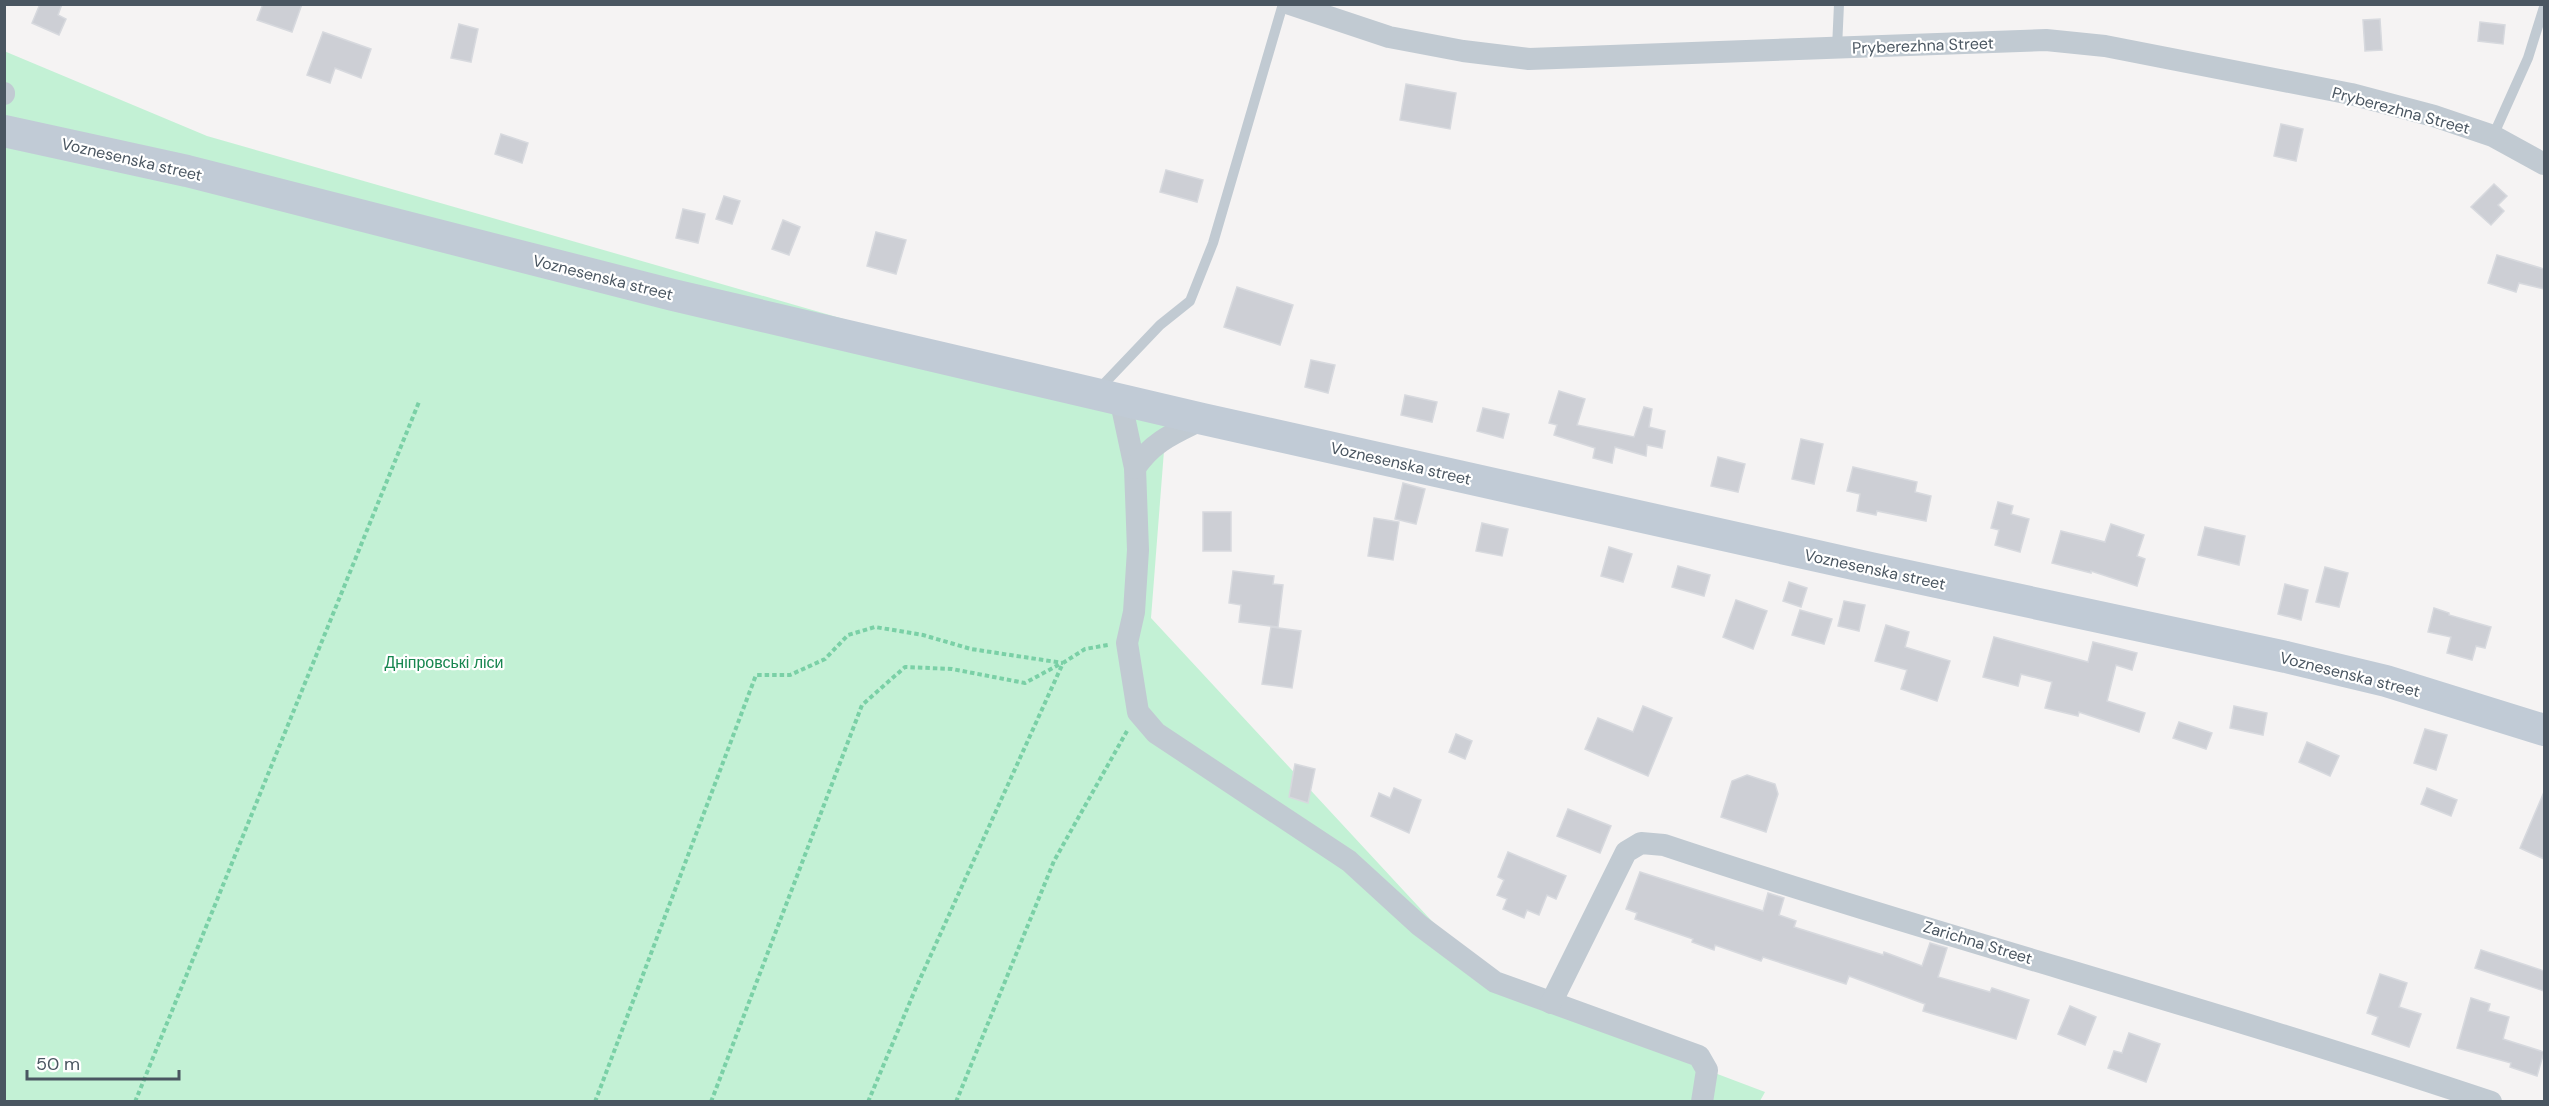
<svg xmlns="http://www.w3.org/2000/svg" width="2549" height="1106" font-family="'DM Sans',sans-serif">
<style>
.green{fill:#c3f1d5}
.building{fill:#cdcfd5;stroke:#d7d9de;stroke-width:1.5}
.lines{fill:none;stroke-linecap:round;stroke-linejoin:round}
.path{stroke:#7ad0a6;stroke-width:4;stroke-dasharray:4.5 3;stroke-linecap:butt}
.service{stroke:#c1cad2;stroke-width:10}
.minor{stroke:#c1cad2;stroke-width:22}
.secondary{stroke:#c1cbd6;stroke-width:32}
.labels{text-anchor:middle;stroke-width:4.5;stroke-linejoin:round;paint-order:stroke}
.street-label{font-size:16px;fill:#4a5661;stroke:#fff}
.park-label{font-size:16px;fill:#17864f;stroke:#fff}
</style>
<rect width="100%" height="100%" fill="#f5f3f3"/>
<!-- green -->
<path class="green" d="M4 51 207 136 1167 412 1151 618 1480 973 1540 1007 1765 1092 1760 1101H5Z"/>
<!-- building -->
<g class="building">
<path d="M40 4H62L58 15 66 19 59 35 32 23Z"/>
<path d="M263 4H302L292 32 257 20Z"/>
<path d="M2380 19 2382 50 2365 51 2363 20Z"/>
<path d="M2480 22 2505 25 2503 44 2478 41Z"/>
<path d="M459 24 478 29 471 62 451 58Z"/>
<path d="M323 32 371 49 361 78 335 68 330 83 307 75Z"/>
<path d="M1406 84 1456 93 1450 129 1400 120Z"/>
<path d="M2281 124 2303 129 2296 161 2274 156Z"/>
<path d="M501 134 528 143 522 163 495 154Z"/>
<path d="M1166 170 1203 180 1197 202 1160 192Z"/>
<path d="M2494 184 2507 196 2498 205 2504 211 2491 225 2471 207Z"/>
<path d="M724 196 740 201 732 224 716 219Z"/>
<path d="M683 209 705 214 698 243 676 238Z"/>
<path d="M783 220 800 227 789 255 772 249Z"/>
<path d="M876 232 906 240 896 274 867 266Z"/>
<path d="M2497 255 2544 269V289L2519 283 2516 292 2488 283Z"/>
<path d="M1237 287 1293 305 1280 345 1224 327Z"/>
<path d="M1311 360 1335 365 1328 393 1305 387Z"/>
<path d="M1559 391 1585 399 1577 425 1634 437 1644 407 1652 409 1649 427 1665 431 1662 448 1647 445 1646 456 1615 447 1612 463 1593 458 1595 448 1554 435 1557 425 1549 423Z"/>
<path d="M1405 395 1437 402 1432 422 1401 415Z"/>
<path d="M1483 408 1509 414 1503 438 1477 431Z"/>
<path d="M1801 439 1823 444 1814 484 1792 479Z"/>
<path d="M1718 457 1745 464 1738 492 1711 486Z"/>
<path d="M1853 467 1917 482 1915 492 1931 496 1926 521 1877 511 1876 515 1857 511 1860 494 1847 491Z"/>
<path d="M1403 483 1425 489 1416 524 1395 519Z"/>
<path d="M1998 502 2013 506 2011 514 2029 519 2020 552 1995 545 1999 530 1991 528Z"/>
<rect x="1203" y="512" width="28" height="39"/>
<path d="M1374 518 1399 522 1393 560 1368 556Z"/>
<path d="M1482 523 1508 529 1502 556 1476 551Z"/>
<path d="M2111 524 2144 535 2137 556 2145 559 2137 586 2091 571V573L2052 563 2061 531 2105 542Z"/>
<path d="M2205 527 2245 536 2239 565 2198 555Z"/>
<path d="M1609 547 1632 554 1623 582 1601 576Z"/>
<path d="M1678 566 1710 575 1704 596 1672 587Z"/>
<path d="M2325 567 2348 573 2339 607 2316 602Z"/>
<path d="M1233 571 1274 576 1273 584 1283 585 1278 627 1239 622 1241 605 1229 603Z"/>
<path d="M1789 582 1807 588 1801 607 1783 601Z"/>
<path d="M2285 584 2308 590 2301 620 2278 614Z"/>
<path d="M1736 600 1767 611 1753 649 1723 637Z"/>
<path d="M1844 601 1865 605 1859 631 1838 626Z"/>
<path d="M2434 608 2449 613V615L2491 627 2485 648 2476 646 2472 660 2447 653 2451 637 2428 632Z"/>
<path d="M1800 610 1832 619 1824 644 1792 635Z"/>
<path d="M1886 625 1909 632 1905 647 1950 661 1937 701 1901 689 1907 670 1875 661Z"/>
<path d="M1271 627 1301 631 1292 688 1262 684Z"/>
<path d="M1994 637 2088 662 2093 642 2137 653 2132 670 2116 665 2107 701 2145 713 2139 732 2079 712 2078 716 2045 708 2052 682 2021 674 2018 686 1983 677Z"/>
<path d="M1643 706 1672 718 1648 776 1585 749 1598 718 1633 732Z"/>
<path d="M2234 706 2267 713 2263 735 2230 728Z"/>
<path d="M2179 722 2212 733 2206 749 2173 738Z"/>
<path d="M2425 729 2447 735 2436 770 2414 763Z"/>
<path d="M1456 734 1472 741 1465 759 1449 752Z"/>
<path d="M2307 742 2339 756 2330 776 2299 762Z"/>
<path d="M1295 764 1315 769 1308 803 1289 797Z"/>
<path d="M1747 775 1775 784 1778 794 1766 832 1721 817 1732 781Z"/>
<path d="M1394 788 1421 800 1409 833 1371 816 1379 793 1390 798Z"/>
<path d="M2427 788 2457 800 2451 816 2421 804Z"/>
<path d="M2544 792V859L2520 848Z"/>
<path d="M1568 809 1611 826 1600 853 1557 836Z"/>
<path d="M1508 852 1566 876 1556 899 1547 895 1539 915 1527 910 1524 918 1503 909 1507 899 1497 895 1504 880 1498 877Z"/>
<path d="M1640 872 1763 911 1768 893 1784 898 1779 915 1796 921 1794 927 1883 955 1884 952 1922 966 1930 943 1947 948 1938 977 1990 992 1992 988 2029 1000 2016 1039 1923 1011 1925 1004 1849 976 1846 984 1763 957 1761 961 1715 945 1714 950 1692 942 1693 939 1635 919 1637 913 1626 909Z"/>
<path d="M2481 950 2544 971V991L2475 968Z"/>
<path d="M2380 974 2407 983 2399 1007 2421 1014 2409 1047 2372 1034 2378 1017 2367 1013Z"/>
<path d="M2471 998 2490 1004 2488 1011 2509 1017 2503 1039 2544 1052 2537 1076 2510 1067 2511 1063 2457 1048Z"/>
<path d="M2070 1006 2096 1017 2085 1045 2058 1034Z"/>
<path d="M2129 1033 2160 1044 2146 1082 2108 1068 2114 1051 2122 1053Z"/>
</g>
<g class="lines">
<!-- path -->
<g class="path">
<path d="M135 1102 419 402"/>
<path d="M595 1102 756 675H790L825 659 848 635 875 627 923 635 971 649 1063 663"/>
<path d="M711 1102 862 705 905 667 952 669 1025 683 1062 663"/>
<path d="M868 1102 915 990 1063 663 1085 649 1108 645"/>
<path d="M956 1102 1054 861 1127 731"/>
</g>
<!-- service -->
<g class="service">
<path d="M1837 48 1839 4"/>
<path d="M2493 136 2528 58 2544 7"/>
<path d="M1099 389 1160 325 1190 301 1213 243 1283 4"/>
</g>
<!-- minor -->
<g class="minor">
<path d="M1290 4 1389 37 1463 51 1529 59 2046 40 2105 46 2351 94 2434 116 2493 136 2544 164"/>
<path d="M4 93V94"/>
<path d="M1120 398 1135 468 1138 550 1134 612 1127 643 1138 712 1156 733 1349 861 1419 925 1495 982 1699 1056 1707 1070 1702 1102"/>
<path d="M1135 468C1153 441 1175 433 1203 419"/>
<path d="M1551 1003 1626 852 1641 843 1664 845C1937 936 2217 1010 2491 1102"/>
</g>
<!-- secondary -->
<path class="secondary" d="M4 131 187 171 673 295 1203 419 1871 568 2286 657 2386 681 2544 730"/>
</g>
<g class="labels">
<!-- street labels -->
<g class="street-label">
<text transform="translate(1923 45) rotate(-2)" y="6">Pryberezhna Street</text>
<text transform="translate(2401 110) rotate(15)" y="6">Pryberezhna Street</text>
<text transform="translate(132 159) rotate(13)" y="6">Voznesenska street</text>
<text transform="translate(603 277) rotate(14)" y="6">Voznesenska street</text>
<text transform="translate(1401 463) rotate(13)" y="6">Voznesenska street</text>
<text transform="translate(1875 569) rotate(12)" y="6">Voznesenska street</text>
<text transform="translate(2350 674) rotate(14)" y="6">Voznesenska street</text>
<text transform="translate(1978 942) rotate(17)" y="6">Zarichna Street</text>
</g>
<!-- park labels -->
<g class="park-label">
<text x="444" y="668">Дніпровські ліси</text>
</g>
</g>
<!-- border -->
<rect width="2549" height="1106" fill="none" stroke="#4a5661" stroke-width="12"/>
<!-- scale -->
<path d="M27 1070v9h152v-9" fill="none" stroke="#4a5661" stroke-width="3"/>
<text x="36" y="1070" font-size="18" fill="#4a5661" stroke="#ffffff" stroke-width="4.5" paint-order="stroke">50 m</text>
</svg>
